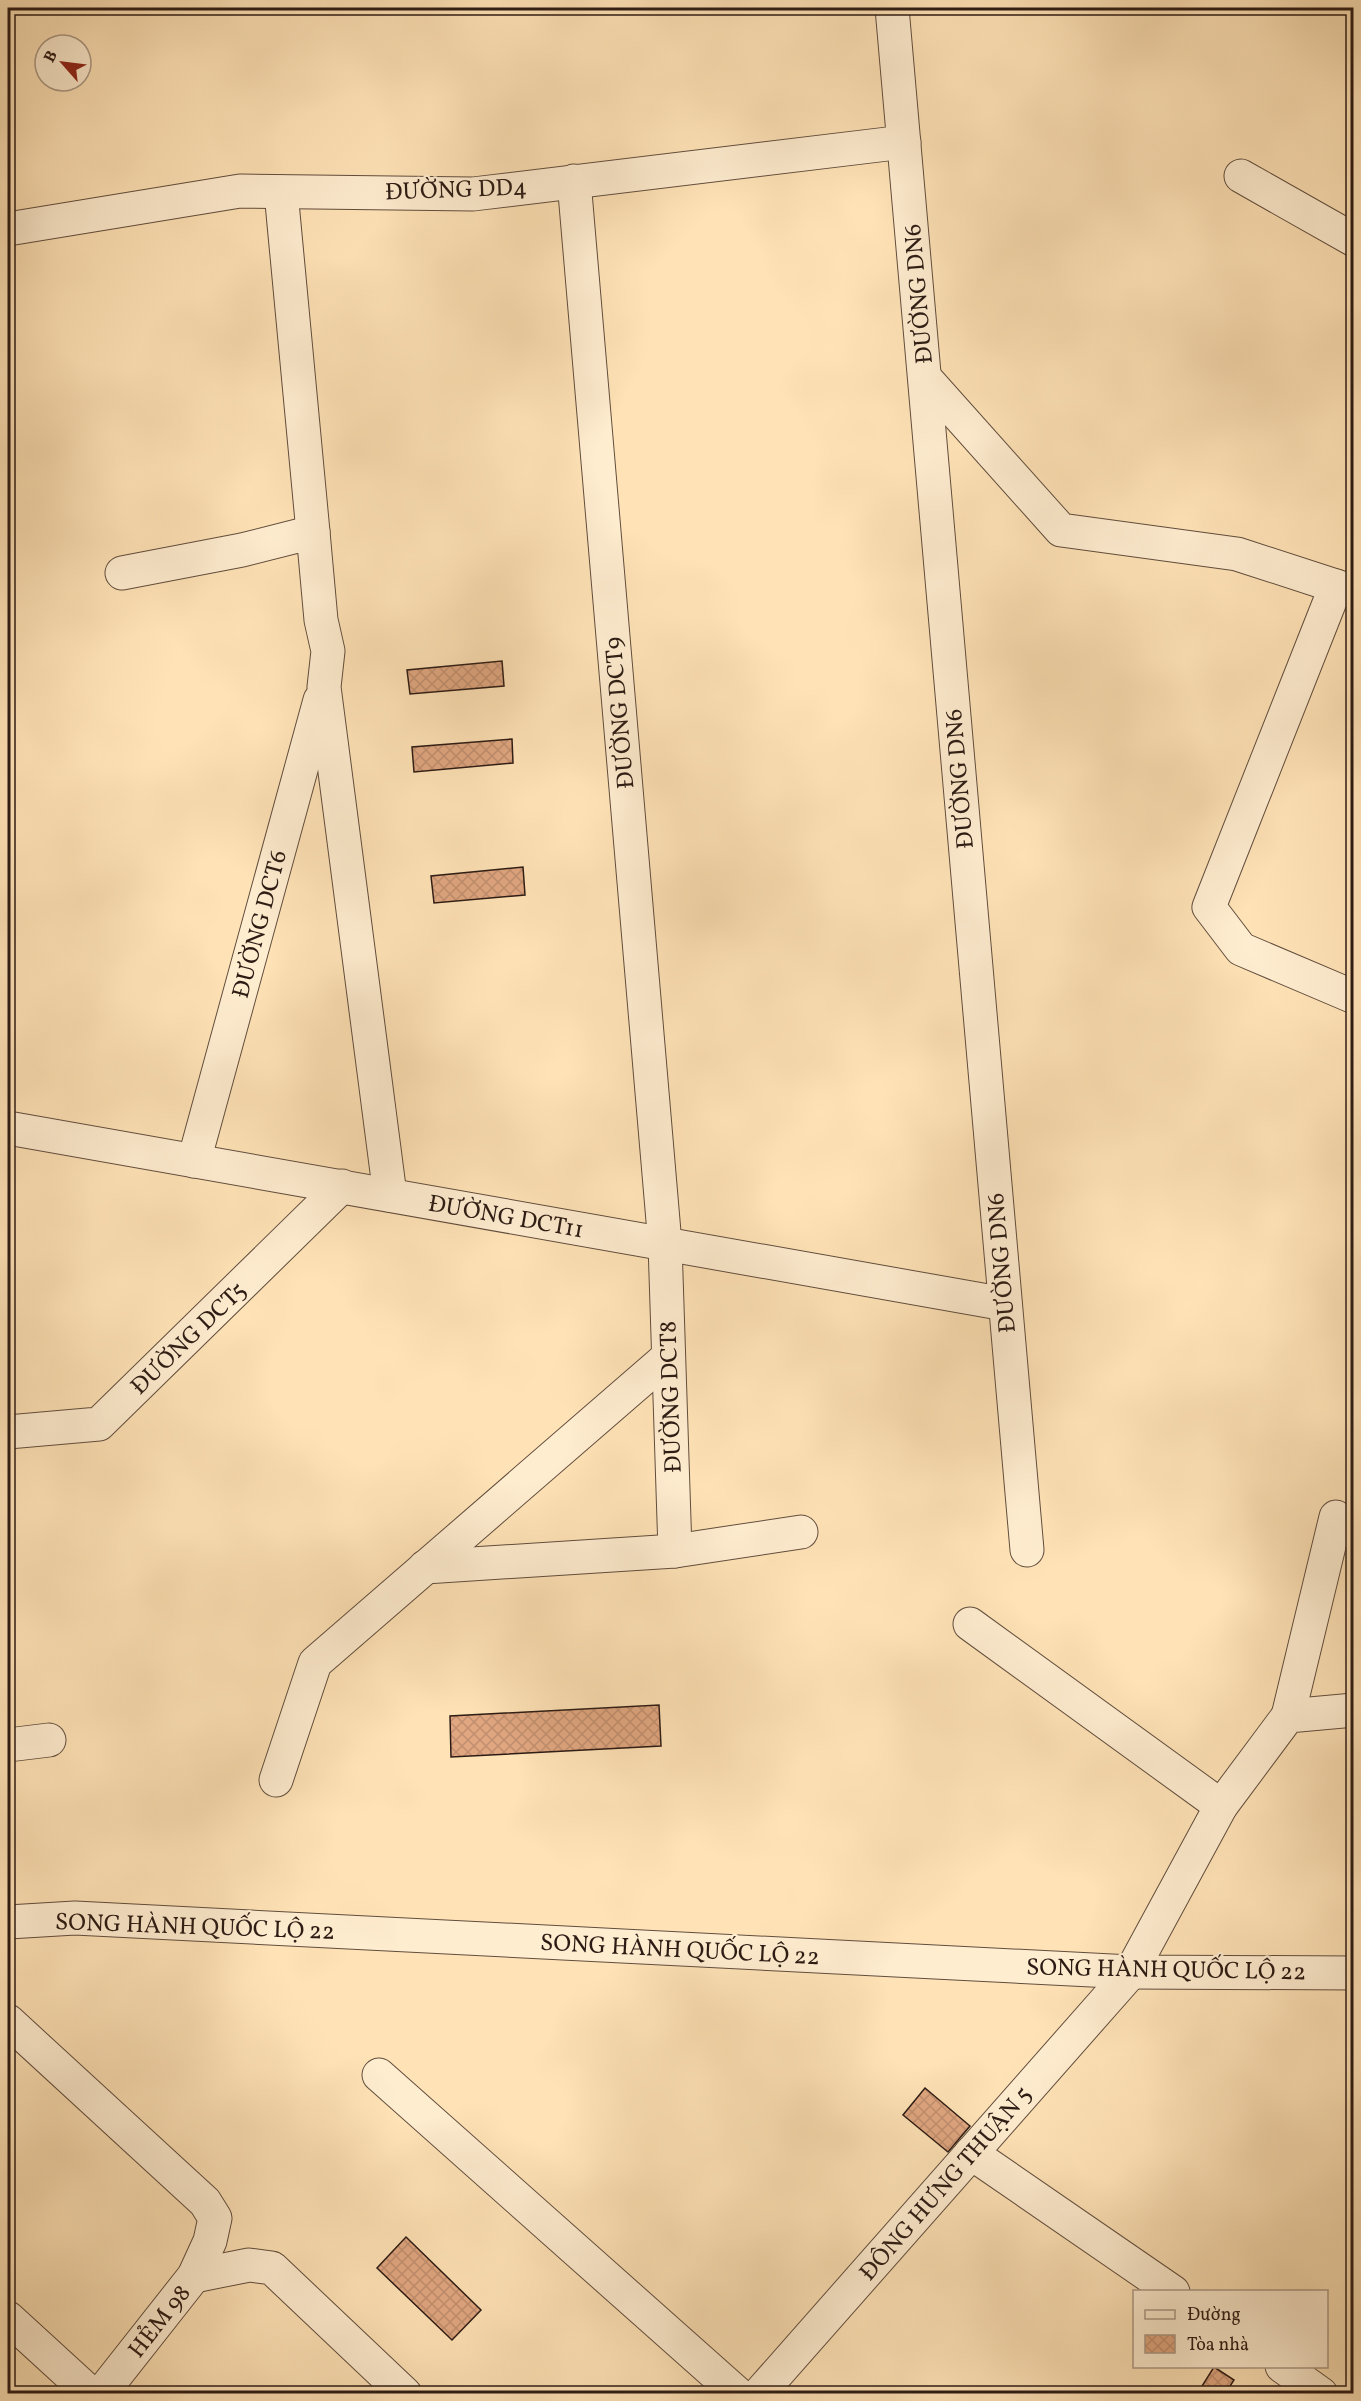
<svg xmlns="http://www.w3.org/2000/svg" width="1361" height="2401" font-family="Vollkorn,serif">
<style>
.building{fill:url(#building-cross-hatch);stroke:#2c1b14;stroke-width:1.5}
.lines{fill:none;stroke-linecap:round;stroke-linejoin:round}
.minor-casing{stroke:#614d3d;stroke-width:35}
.minor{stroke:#ffedd0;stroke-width:33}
.labels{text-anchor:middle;stroke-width:4.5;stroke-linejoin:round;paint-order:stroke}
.street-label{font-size:24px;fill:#2c1b14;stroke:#ffedd0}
</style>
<defs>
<pattern id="building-cross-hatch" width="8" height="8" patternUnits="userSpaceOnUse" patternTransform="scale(1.5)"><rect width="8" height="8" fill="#e1a781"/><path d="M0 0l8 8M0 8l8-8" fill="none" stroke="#c18f6f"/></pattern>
</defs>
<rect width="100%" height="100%" fill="#ffe3b7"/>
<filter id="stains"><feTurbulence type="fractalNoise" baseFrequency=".00333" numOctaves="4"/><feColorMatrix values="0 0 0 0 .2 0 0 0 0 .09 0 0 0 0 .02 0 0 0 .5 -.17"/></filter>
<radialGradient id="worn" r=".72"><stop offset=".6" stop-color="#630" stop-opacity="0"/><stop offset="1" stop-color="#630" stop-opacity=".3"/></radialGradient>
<!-- building -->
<g class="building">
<path d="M502 661 504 686 410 694 407 670Z"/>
<path d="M512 739 513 763 414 772 412 747Z"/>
<path d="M523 867 525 895 434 903 431 876Z"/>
<path d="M659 1705 661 1746 451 1757 450 1716Z"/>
<path d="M925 2088 970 2126 948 2152 903 2115Z"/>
<path d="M406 2237 481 2310 452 2340 377 2268Z"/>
<path d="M1214 2367 1234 2380 1225 2394H1197Z"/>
</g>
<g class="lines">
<defs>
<g id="minor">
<path d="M892 8C939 521 982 1035 1027 1550"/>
<path d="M1241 176 1354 240"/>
<path d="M574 181 665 1244 675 1551"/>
<path d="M281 192 313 532"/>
<path d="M8 229 240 191 473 194 904 142"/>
<path d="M926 379 1061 530 1237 554 1354 592"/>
<path d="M122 573 242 550 313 532 321 620 328 651 324 687 390 1195"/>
<path d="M1336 586 1209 907 1241 949 1354 997"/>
<path d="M8 1128 1005 1304"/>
<path d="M194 1161 320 700"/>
<path d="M8 1432 99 1424 342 1186"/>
<path d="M425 1567 675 1551 801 1532"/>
<path d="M970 1624 1221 1806"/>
<path d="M1288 1716 1336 1517"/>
<path d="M8 1745 49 1740"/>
<path d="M276 1780 315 1663 668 1357"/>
<path d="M8 1922 75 1918 1131 1972 1354 1973"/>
<path d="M8 2021 205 2202 215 2218 210 2241 194 2276 101 2394"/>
<path d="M379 2075 738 2394"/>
<path d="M971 2153 1173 2292"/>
<path d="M194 2276 249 2265 272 2268 405 2394"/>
<path d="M8 2318 91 2394"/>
<path d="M1282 2366 1321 2394"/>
<path d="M759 2394 1131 1972 1221 1806 1288 1716 1354 1710"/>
</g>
</defs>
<!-- minor casing -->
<use href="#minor" class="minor-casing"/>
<!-- minor -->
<use href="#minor" class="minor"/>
</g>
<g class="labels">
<!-- street labels -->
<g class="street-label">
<text transform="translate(456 189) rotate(-2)" y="8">ĐƯỜNG DD4</text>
<text transform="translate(918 294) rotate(-95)" y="8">ĐƯỜNG DN6</text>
<text transform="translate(619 713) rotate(-95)" y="8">ĐƯỜNG DCT9</text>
<text transform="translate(959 779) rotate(-95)" y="8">ĐƯỜNG DN6</text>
<text transform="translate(259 924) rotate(-75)" y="8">ĐƯỜNG DCT6</text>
<text transform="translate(506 1216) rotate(10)" y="8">ĐƯỜNG DCT11</text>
<text transform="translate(1001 1263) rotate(-95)" y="8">ĐƯỜNG DN6</text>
<text transform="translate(188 1338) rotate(-44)" y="8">ĐƯỜNG DCT5</text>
<text transform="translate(670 1397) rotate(-92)" y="8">ĐƯỜNG DCT8</text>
<text transform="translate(195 1926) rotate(2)" y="8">SONG HÀNH QUỐC LỘ 22</text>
<text transform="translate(680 1949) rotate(3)" y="8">SONG HÀNH QUỐC LỘ 22</text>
<text transform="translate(1166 1969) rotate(1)" y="8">SONG HÀNH QUỐC LỘ 22</text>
<text transform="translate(945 2183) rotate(-49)" y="8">ĐÔNG HƯNG THUẬN 5</text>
<text transform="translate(159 2321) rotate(-52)" y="8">HẺM 98</text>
</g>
</g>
<!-- margin -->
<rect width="1361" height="2401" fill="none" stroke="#ffe3b7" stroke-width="30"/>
<rect x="9" y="9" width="1343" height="2383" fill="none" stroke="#2c1b14" stroke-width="3"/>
<rect x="15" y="15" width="1331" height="2371" fill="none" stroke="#2c1b14" stroke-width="1.5"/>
<!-- legend -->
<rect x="1133" y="2290" width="195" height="78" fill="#ffedd0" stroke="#ab9985" stroke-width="1.5"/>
<rect x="1145" y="2310" width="30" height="9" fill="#ffedd0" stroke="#ab9985" stroke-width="1.5"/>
<text x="1187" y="2320" font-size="18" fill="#2c1b14">Đường</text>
<rect x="1145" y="2335" width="30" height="18" fill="url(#building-cross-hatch)" stroke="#ab9985" stroke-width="1.5"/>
<text x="1187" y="2350" font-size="18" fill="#2c1b14">Tòa nhà</text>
<!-- north arrow -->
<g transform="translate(63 63) rotate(298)"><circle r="28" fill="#ffedd0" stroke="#ab9985" stroke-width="1.5"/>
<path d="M0-4.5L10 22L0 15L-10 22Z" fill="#8f2418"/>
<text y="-9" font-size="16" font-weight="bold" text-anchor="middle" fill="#2c1b14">B</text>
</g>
<rect width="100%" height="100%" filter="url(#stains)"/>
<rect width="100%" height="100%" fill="url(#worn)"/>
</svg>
